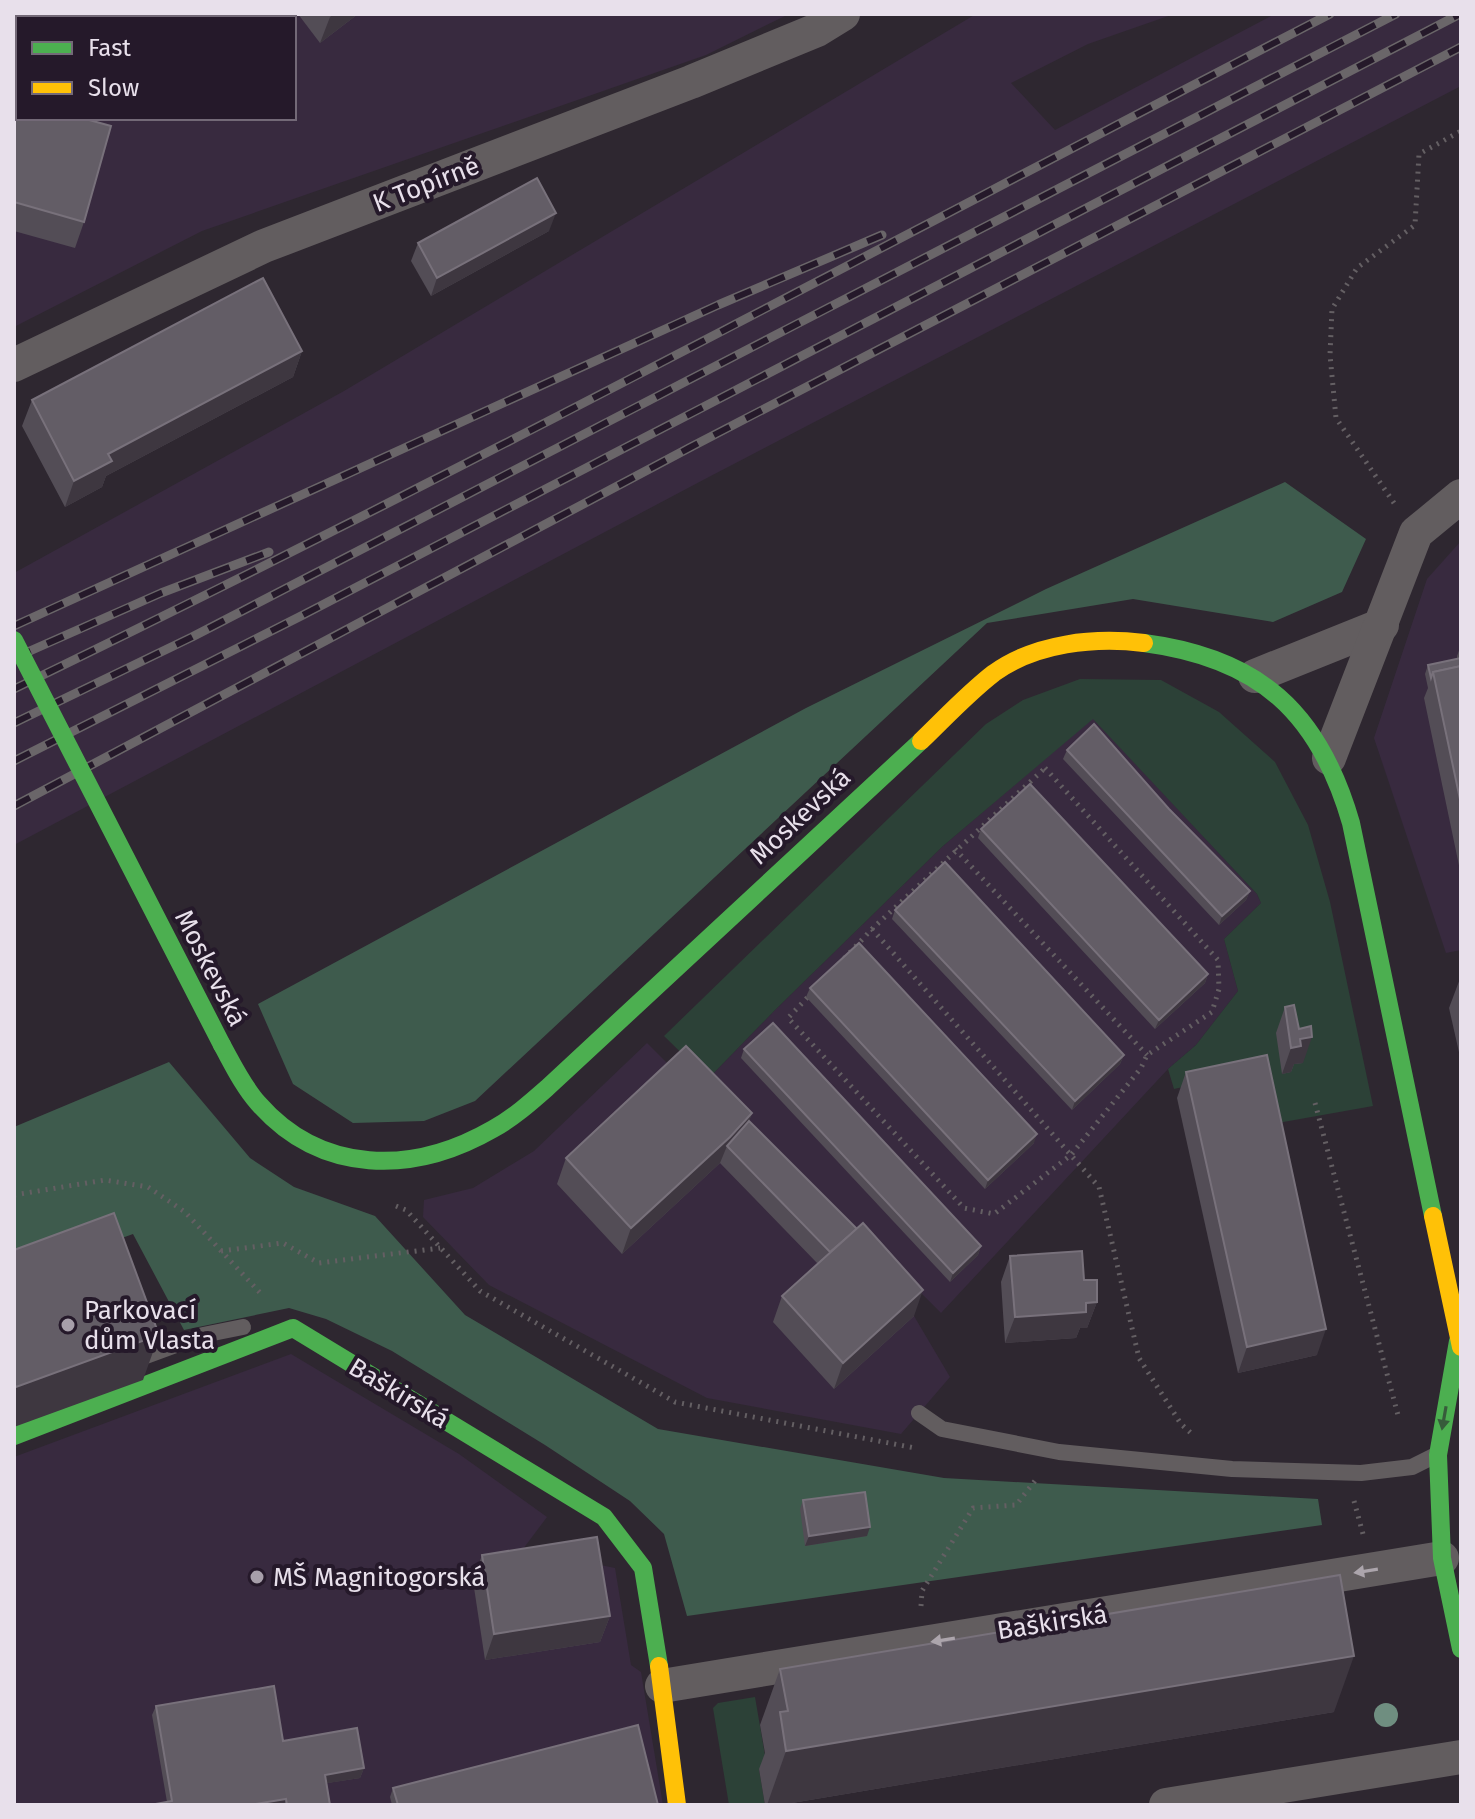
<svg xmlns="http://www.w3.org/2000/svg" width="1475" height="1819" font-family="'Fira Sans',sans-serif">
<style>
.built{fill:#382a3f;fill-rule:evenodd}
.green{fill:#2c4137}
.forest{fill:#3e5b4d}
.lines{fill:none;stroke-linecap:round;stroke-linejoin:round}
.path{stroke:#645f63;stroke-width:5;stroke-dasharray:2 6;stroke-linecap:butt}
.lane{stroke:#625d5f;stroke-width:16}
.street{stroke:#625d5f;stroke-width:34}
.fast{stroke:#4caf50;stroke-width:18}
.slow{stroke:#ffc107;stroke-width:18}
.rail-casing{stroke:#6a6669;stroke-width:9}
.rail{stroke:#25192a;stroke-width:6;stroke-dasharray:18;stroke-linecap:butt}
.fast-bridge{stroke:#4caf50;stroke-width:18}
.tree{fill:#6f8e80}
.wall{fill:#534d56}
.shaded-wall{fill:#3e3740}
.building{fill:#635d66;stroke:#78717b;stroke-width:2}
.oneway{fill:#375c3b}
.oneway2{fill:#aca5ac}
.poi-dot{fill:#a79faa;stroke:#25192a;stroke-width:3}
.labels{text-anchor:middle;stroke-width:8;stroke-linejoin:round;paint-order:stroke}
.street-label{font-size:26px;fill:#e8e0eb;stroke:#25192a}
.poi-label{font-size:26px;fill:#e8e0eb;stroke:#25192a;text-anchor:start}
</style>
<rect width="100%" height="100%" fill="#2e2730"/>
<!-- built -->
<g class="built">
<path d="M14 14H789L706 55 202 231 14 327ZM18 18H294V118H18Z"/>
<path d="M976 14H1174L1088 44 1011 83 1055 130 1275 14H1461V86L705 479 14 845V573L344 391Z"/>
<path d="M1461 541V950L1446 953 1374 738 1427 579Z"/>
<path d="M1093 718 1257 894 1261 903 1224 939 1238 991 1196 1045 1168 1069 941 1313 708 1079 775 1010 943 846Z"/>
<path d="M647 1043 853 1249 914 1316 950 1377 901 1434 707 1398 489 1285 423 1217 424 1200 473 1188 534 1151Z"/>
<path d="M291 1354 459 1454 547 1517 523 1549 615 1568 631 1665 641 1672 663 1805H14V1457Z"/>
</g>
<!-- green -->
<g class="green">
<path d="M1080 679 1161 680 1219 712 1275 762 1308 825 1330 902 1373 1106 1272 1124 1257 1070 1174 1089 1168 1069 1196 1045 1238 991 1224 939 1261 903 1257 894 1093 719 943 846 775 1010 708 1079 664 1036 986 724 1023 700Z"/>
<path d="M755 1697 767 1767 759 1769 765 1805H729L713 1708 718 1703Z"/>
</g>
<!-- forest -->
<g class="forest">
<path d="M1285 482 1366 539 1342 592 1273 622 1133 599 987 623 475 1101 424 1121 353 1123 293 1084 258 1004 806 708 1046 589Z"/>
<path d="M169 1062 250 1158 294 1187 375 1216 465 1315 658 1429 944 1478 1318 1499 1322 1525 687 1616 664 1534 630 1501 545 1445 392 1351 326 1319 289 1308 184 1330 133 1234 14 1277V1127Z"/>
</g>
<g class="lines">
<!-- path -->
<g class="path">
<path d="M1394 503 1336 418 1330 355 1332 309 1357 268 1415 225 1419 154 1461 131"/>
<path d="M1045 768 1218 960 1219 989 1212 1012 1147 1055 1141 1068 1071 1155 994 1214 964 1208 788 1018 872 929Z"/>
<path d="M955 849 1147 1055"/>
<path d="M872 929 1099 1187 1139 1358 1181 1424 1192 1434"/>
<path d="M1315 1103 1399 1419"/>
<path d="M14 1195 105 1180 148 1187 185 1212 263 1296"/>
<path d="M396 1206 406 1210 480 1291 675 1402 915 1448"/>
<path d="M221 1251 283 1243 319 1263 440 1248"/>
<path d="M1354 1501 1363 1534"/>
<path d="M921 1606 922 1591 973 1508 1016 1505 1038 1477"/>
</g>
<!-- lane -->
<g class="lane">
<path d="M135 1360 203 1335 243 1327"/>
<path d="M919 1413 942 1429 1059 1452 1232 1469 1361 1473 1412 1467 1436 1455"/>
</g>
<!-- street -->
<g class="street">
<path d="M14 365 264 246 691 82 817 30 843 14"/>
<path d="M1255 676 1382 625"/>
<path d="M1329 758 1416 533 1461 496"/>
<path d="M662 1686 1442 1558"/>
<path d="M1166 1805 1461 1757"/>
</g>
<!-- fast -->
<g class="fast">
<path d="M1144 643C1259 658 1319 712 1351 823L1433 1216"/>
<path d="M222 1045C233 1065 243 1086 258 1103 321 1175 413 1175 493 1129 513 1118 530 1103 547 1088L921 741"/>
<path d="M1458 1341 1438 1455 1442 1558 1461 1649"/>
<path d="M14 1436 293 1328 604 1517 643 1568 659 1666"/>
</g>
<!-- slow -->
<g class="slow">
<path d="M921 741C944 719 968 693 994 673 1036 643 1094 637 1144 643"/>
<path d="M1433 1216 1461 1347"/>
<path d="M659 1666 677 1805"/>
</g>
<defs>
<g id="rail">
<path d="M14 626 718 305 882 235"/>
<path d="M14 658 161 593 269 552"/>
<path d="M14 689C458 474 892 241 1330 14"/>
<path d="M14 723 192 637 1396 14"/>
<path d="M14 761 303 615 1460 14"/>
<path d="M14 806 689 448 1461 47"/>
</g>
</defs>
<!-- rail casing -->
<use href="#rail" class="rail-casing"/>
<!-- rail -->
<use href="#rail" class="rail"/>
<!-- fast-bridge -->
<path class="fast-bridge" d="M14 640 222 1045"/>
</g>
<!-- trees -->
<circle class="tree" cx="1386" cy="1715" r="12"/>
<!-- wall -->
<g class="wall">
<path d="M65 14H121L119 18H75Z"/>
<path d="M298 14H358L320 43Z"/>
<path d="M17 99 84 222 75 248 14 231V107Z"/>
<path d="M549 231 431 296 411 261 418 243Z"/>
<path d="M302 351 293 377 106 476 102 487 65 507 22 426 32 400Z"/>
<path d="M1461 645V875L1424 698 1428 688 1425 674 1428 665 1457 659V656Z"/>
<path d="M1067 750 1169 809 1250 891 1246 900 1219 925 1063 759Z"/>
<path d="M981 829 1208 974 1205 983 1155 1029 978 838Z"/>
<path d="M895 910 1124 1055 1120 1064 1072 1110 892 919Z"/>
<path d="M1461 976V1061L1449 1008Z"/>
<path d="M810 988 1034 1143 985 1189 806 997Z"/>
<path d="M1285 1007 1303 1063 1294 1064 1291 1072 1282 1074 1276 1033Z"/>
<path d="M744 1049 981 1246 978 1255 950 1282 741 1058Z"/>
<path d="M1186 1072 1317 1355 1238 1373 1177 1098Z"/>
<path d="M752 1113 749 1121 914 1316 834 1389 773 1322 782 1296 818 1264 720 1163 622 1254 557 1184 566 1158Z"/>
<path d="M1010 1256 1084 1280 1097 1302 1087 1328H1080L1076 1338 1005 1343 1001 1282Z"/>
<path d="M803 1500 867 1536 805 1546 800 1509Z"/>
<path d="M482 1555 610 1616 600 1642 485 1660 473 1581Z"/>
<path d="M780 1669 1334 1712 780 1805H765L759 1769 765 1753 760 1725Z"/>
<path d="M156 1706 283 1741 364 1768 360 1778 327 1783 330 1805H150L167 1802 152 1715Z"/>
<path d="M393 1788 658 1805H392L390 1797Z"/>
</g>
<!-- shaded-wall -->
<g class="shaded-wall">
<path d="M334 14H358L320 43 330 17Z"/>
<path d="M556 213 549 231 431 296 437 278Z"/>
<path d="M302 351 293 377 106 476 102 487 65 507 74 481 108 454Z"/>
<path d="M1250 891 1246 900 1219 925 1222 916Z"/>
<path d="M1208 974 1205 983 1155 1029 1159 1020Z"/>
<path d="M1312 1037 1303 1063 1294 1064 1291 1072 1282 1074 1291 1048 1300 1039Z"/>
<path d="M1124 1055 1120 1064 1072 1110 1075 1101Z"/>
<path d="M752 1113 743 1139 727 1146 720 1163 622 1254 631 1228Z"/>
<path d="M1037 1134 1034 1143 985 1189 988 1180Z"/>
<path d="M981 1246 978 1255 950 1282 953 1273Z"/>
<path d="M923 1290 914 1316 834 1389 843 1363Z"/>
<path d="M1097 1302 1087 1328H1080L1076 1338 1005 1343 1015 1317Z"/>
<path d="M1326 1329 1317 1355 1238 1373 1247 1347Z"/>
<path d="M159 1335 143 1380 14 1427V1391L16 1387Z"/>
<path d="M870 1527 867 1536 805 1546 809 1536Z"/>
<path d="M610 1616 600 1642 485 1660 494 1634Z"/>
<path d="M1354 1656 1334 1712 780 1805H767L786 1751Z"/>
<path d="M364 1768 360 1778 322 1784 325 1775Z"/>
<path d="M286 1799 284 1805H250Z"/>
</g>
<!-- building -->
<g class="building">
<path d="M17 99 18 100V118H82L111 126 84 222 14 202V110Z"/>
<path d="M537 178 556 213 437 278 418 243Z"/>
<path d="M263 278 302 351 108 454 112 461 74 481 32 400Z"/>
<path d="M1461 658V666L1433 672 1431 678 1428 665Z"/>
<path d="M1461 666V804L1433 672Z"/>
<path d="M1094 724 1169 809 1250 891 1222 916 1067 750Z"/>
<path d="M1030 784 1208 974 1159 1020 981 829Z"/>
<path d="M945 862 1124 1055 1075 1101 895 910Z"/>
<path d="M859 943 1037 1134 988 1180 810 988Z"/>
<path d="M1294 1005 1299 1029 1311 1026 1312 1037 1300 1039 1301 1046 1291 1048 1285 1007Z"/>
<path d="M773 1023 981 1246 953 1273 744 1049Z"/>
<path d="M686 1046 752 1113 730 1137 631 1228 566 1158Z"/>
<path d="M1267 1055 1326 1329 1247 1347 1186 1072Z"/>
<path d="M749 1121 857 1229 830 1252 727 1146Z"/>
<path d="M114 1213 159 1335 16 1387 14 1383V1250Z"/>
<path d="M863 1223 923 1290 843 1363 782 1296Z"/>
<path d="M1082 1251 1084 1280H1097V1302L1086 1303V1312L1015 1317 1010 1256Z"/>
<path d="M865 1492 870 1527 809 1536 803 1500Z"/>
<path d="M597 1537 610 1616 494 1634 482 1555Z"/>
<path d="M1340 1575 1354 1656 786 1751 780 1712 788 1711 780 1669Z"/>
<path d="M274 1686 283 1741 357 1728 364 1768 325 1775 330 1805H287L286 1799 250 1805H150L172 1801 156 1706Z"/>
<path d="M638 1725 658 1805H398L393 1788Z"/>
</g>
<!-- one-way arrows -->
<defs><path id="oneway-solid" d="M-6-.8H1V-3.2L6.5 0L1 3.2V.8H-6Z" transform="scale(2)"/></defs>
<use class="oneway" href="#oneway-solid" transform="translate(1444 1418) rotate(100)"/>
<g class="oneway2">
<use href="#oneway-solid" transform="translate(1366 1571) rotate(171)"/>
<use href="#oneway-solid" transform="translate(943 1640) rotate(171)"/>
</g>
<!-- markers -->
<g class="poi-dot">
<circle cx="68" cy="1325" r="8"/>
<circle cx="257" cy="1577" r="8"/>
</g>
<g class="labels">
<!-- street labels -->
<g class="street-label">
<text transform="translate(426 184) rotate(-21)" y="9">K Topírně</text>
<text transform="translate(800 816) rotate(-43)" y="9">Moskevská</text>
<text transform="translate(211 968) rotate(63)" y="9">Moskevská</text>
<text transform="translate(399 1393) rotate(31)" y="9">Baškirská</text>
<text transform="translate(1052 1622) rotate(-9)" y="9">Baškirská</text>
</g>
<!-- poi labels -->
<g class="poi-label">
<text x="84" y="1319">Parkovací<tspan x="84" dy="30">dům Vlasta</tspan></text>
<text x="273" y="1586">MŠ Magnitogorská</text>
</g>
</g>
<!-- border -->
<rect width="1475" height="1819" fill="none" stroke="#e8e0eb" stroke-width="32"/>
<!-- legend -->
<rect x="16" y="16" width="280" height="104" fill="#25192a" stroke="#736977" stroke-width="2"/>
<rect x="32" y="42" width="40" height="12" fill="#4caf50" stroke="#736977" stroke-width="2"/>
<text x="88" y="56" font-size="24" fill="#e8e0eb">Fast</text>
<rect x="32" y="82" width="40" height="12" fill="#ffc107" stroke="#736977" stroke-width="2"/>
<text x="88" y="96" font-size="24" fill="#e8e0eb">Slow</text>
</svg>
